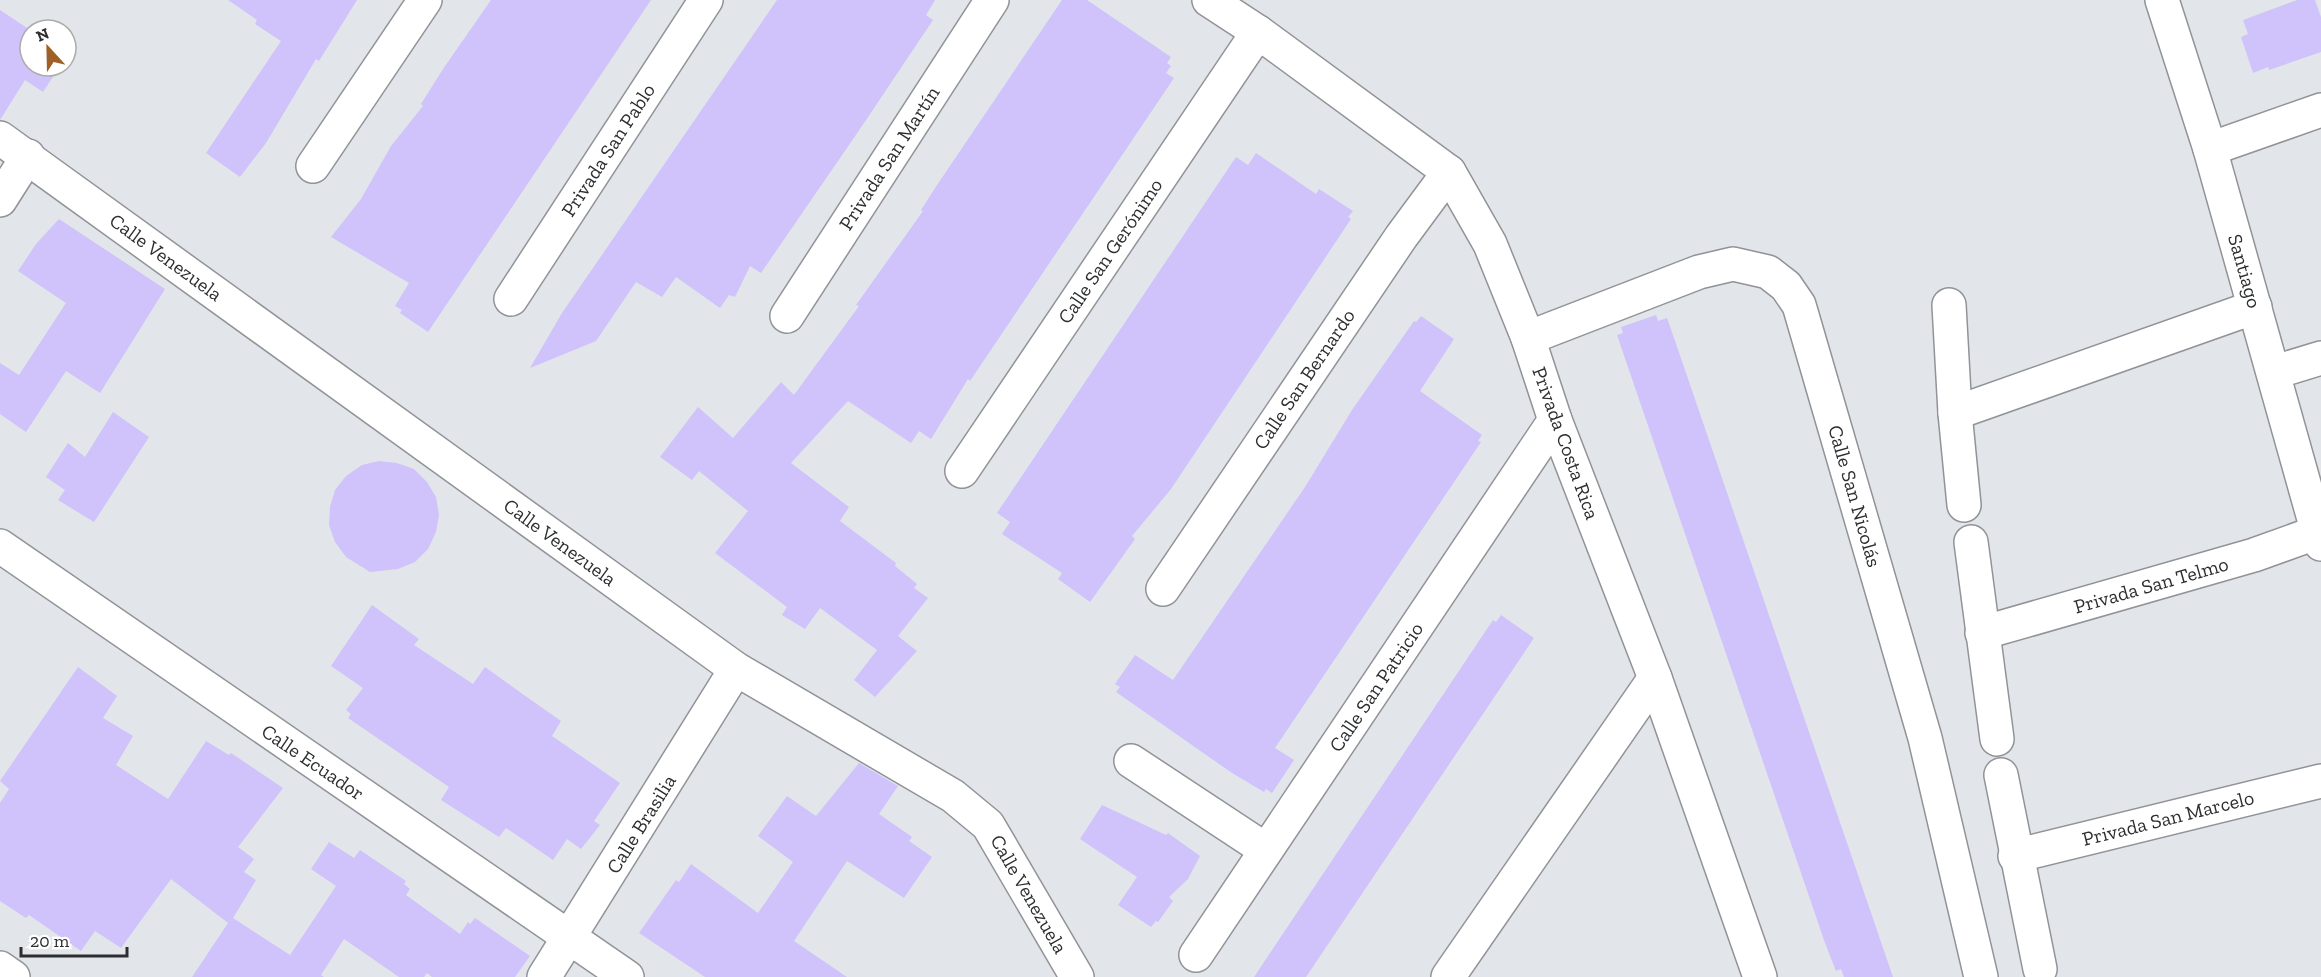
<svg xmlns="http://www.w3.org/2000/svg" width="2321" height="977" font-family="'Zilla Slab',serif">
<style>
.building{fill:#d0c2fb}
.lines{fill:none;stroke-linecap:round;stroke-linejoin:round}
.minor-casing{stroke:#909397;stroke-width:36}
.tertiary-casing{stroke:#909397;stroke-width:36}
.secondary-casing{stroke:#909397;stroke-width:36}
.minor{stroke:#fff;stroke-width:33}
.tertiary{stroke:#fff;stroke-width:33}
.secondary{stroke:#fff;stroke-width:33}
.labels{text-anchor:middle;stroke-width:5;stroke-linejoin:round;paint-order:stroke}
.street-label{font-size:20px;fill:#2c2e2f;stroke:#fff}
</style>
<rect width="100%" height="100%" fill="#e2e6ea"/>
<!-- building -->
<g class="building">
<path d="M228 0H357L319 61 316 59 266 143 240 177 206 153 281 41 255 24 257 20Z"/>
<path d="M491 0H651L428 332 400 313 402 310 395 306 409 283 331 237 361 199 391 146 423 106 421 104 443 69Z"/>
<path d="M777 0H935L926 15 933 20 862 126 761 273 750 266 735 297 729 295 720 308 676 277 662 297 636 282 596 341 530 368 562 313Z"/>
<path d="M1062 0H1087L1171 57 1167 63 1171 66 1166 73 1174 78 970 381 968 379 931 439 919 431 911 443 848 401 791 463 849 507 840 521 896 563 895 566 917 584 914 588 928 598 898 636 917 651 875 697 854 680 877 650 820 608 805 629 782 615 787 607 715 553 748 511 699 471 692 480 660 457 698 407 733 438 781 382 794 395 859 306 856 305 923 211 921 210 935 188Z"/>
<path d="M2297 0H2315L2321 17V52L2269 70 2268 67 2253 73 2241 37 2248 34 2243 20Z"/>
<path d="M0 10 30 30V66H60L43 92 25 80 0 120Z"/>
<path d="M1256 153 1316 194 1319 189 1353 211 1348 217 1351 219 1171 489 1132 536 1135 539 1090 602 1058 579 1062 573 1002 534 1010 522 997 513 1236 157 1248 165Z"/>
<path d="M59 219 165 289 100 393 66 371 26 432 0 414V363L19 375 66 303 18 271 36 244Z"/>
<path d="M1656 315 1658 321 1667 318 1673 335 1893 977H1844L1841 969 1836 971 1825 943 1617 335 1623 333 1621 327Z"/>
<path d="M1421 316 1454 339 1420 391 1482 435 1478 441 1481 442 1275 748 1294 760 1272 793 1266 789 1264 792 1232 773 1116 692 1120 687 1115 684 1135 655 1173 680 1305 487 1352 410 1414 321 1416 322Z"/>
<path d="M113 412 149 437 94 522 58 500 65 490 46 477 68 443 85 457Z"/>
<path d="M379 461 397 463 414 469 427 482 436 497 439 515 436 532 428 549 415 562 398 569 370 572 346 557 335 542 329 525 330 507 335 490 346 476 362 465Z"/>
<path d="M372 605 419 639 414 645 473 684 485 667 524 695 561 721 552 736 620 783 594 821 600 825 581 849 567 839 553 860 506 828 499 837 441 800 449 787 348 718 351 714 346 710 363 688 331 666Z"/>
<path d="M1501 615 1534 638 1306 977H1254L1493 620 1496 622Z"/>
<path d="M78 667 117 696 103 718 133 736 116 765 168 799 206 741 229 755 231 753 283 788 238 847 254 859 244 872 256 880 233 918 290 955 336 886 311 869 329 842 354 858 360 850 406 881 404 884 410 889 406 895 460 934 468 922 470 924 475 918 530 956 515 977H432L427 973 424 977H399L344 939 321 975 324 977H192L228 923 171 879 121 948 95 931 81 951 29 915 26 918 0 901V803L9 789 0 781Z"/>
<path d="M859 763 898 786 879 814 912 837 909 841 932 857 904 898 847 861 794 941 847 977H705L639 933 676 880 679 882 691 864 758 913 793 862 758 836 787 796 816 816Z"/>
<path d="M1102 805 1166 835 1168 833 1200 856 1188 879 1169 897 1173 901 1158 922 1156 921 1151 927 1118 905 1137 877 1080 839Z"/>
</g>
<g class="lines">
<defs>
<g id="minor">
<path d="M2162 0 2210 149 2321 544"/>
<path d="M0 138 736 669 953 796 988 825 1077 977"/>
<path d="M2210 149 2321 110"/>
<path d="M313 166 425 0"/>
<path d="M0 200 28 156"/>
<path d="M511 299 706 0"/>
<path d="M1949 305 1955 413 1964 505"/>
<path d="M787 316 992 0"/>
<path d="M1528 338 1699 272 1733 264 1768 272 1786 286 1799 305 1925 738 1981 977"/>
<path d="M2275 372 2321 358"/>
<path d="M1955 413 2255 307"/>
<path d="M962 471 1258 32"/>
<path d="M1971 542 1997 739"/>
<path d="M1163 589 1401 237 1449 172"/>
<path d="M1982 633 2254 555 2318 532"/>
<path d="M1131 761 1266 850"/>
<path d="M2001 775 2040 969"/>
<path d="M2015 856 2321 781"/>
<path d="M1196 955 1555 420"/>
<path d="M544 977 736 669"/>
<path d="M1448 977 1655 678"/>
</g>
<g id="tertiary">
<path d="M1209 0 1258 32 1449 172 1490 244 1528 338 1555 420 1655 678 1760 977"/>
<path d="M0 546 627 977"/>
</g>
<path id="secondary" d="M0 968 13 977"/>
</defs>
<!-- minor casing -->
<use href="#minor" class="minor-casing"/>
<!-- tertiary casing -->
<use href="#tertiary" class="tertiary-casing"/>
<!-- secondary casing -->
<use href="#secondary" class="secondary-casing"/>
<!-- minor -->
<use href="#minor" class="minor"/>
<!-- tertiary -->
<use href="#tertiary" class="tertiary"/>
<!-- secondary -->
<use href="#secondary" class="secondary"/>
</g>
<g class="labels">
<!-- street labels -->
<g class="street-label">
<text transform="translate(608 150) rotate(-57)" y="7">Privada San Pablo</text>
<text transform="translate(889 158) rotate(-57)" y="7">Privada San Martín</text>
<text transform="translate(1110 251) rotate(-56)" y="7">Calle San Gerónimo</text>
<text transform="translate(166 257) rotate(36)" y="7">Calle Venezuela</text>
<text transform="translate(2245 271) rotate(74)" y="7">Santiago</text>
<text transform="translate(1304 379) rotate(-56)" y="7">Calle San Bernardo</text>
<text transform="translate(1566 443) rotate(70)" y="7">Privada Costa Rica</text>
<text transform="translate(1855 496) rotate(74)" y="7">Calle San Nicolás</text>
<text transform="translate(560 542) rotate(36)" y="7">Calle Venezuela</text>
<text transform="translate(2151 585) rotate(-16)" y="7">Privada San Telmo</text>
<text transform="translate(1376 687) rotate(-56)" y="7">Calle San Patricio</text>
<text transform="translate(313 762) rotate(34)" y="7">Calle Ecuador</text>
<text transform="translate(2168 818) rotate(-14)" y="7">Privada San Marcelo</text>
<text transform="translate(641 824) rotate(-58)" y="7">Calle Brasilia</text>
<text transform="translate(1029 894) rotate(60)" y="7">Calle Venezuela</text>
</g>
</g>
<!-- north arrow -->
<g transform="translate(48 48) rotate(338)"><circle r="28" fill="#ffffff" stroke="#ababac" stroke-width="1.5"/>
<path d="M0-4.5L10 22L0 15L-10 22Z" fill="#9f6027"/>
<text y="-9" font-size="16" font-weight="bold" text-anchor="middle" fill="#2c2e2f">N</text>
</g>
<!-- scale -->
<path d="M21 947v9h106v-9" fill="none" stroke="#2c2e2f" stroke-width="3"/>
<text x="30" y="947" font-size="18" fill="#2c2e2f" stroke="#ffffff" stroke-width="4.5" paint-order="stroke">20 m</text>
</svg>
